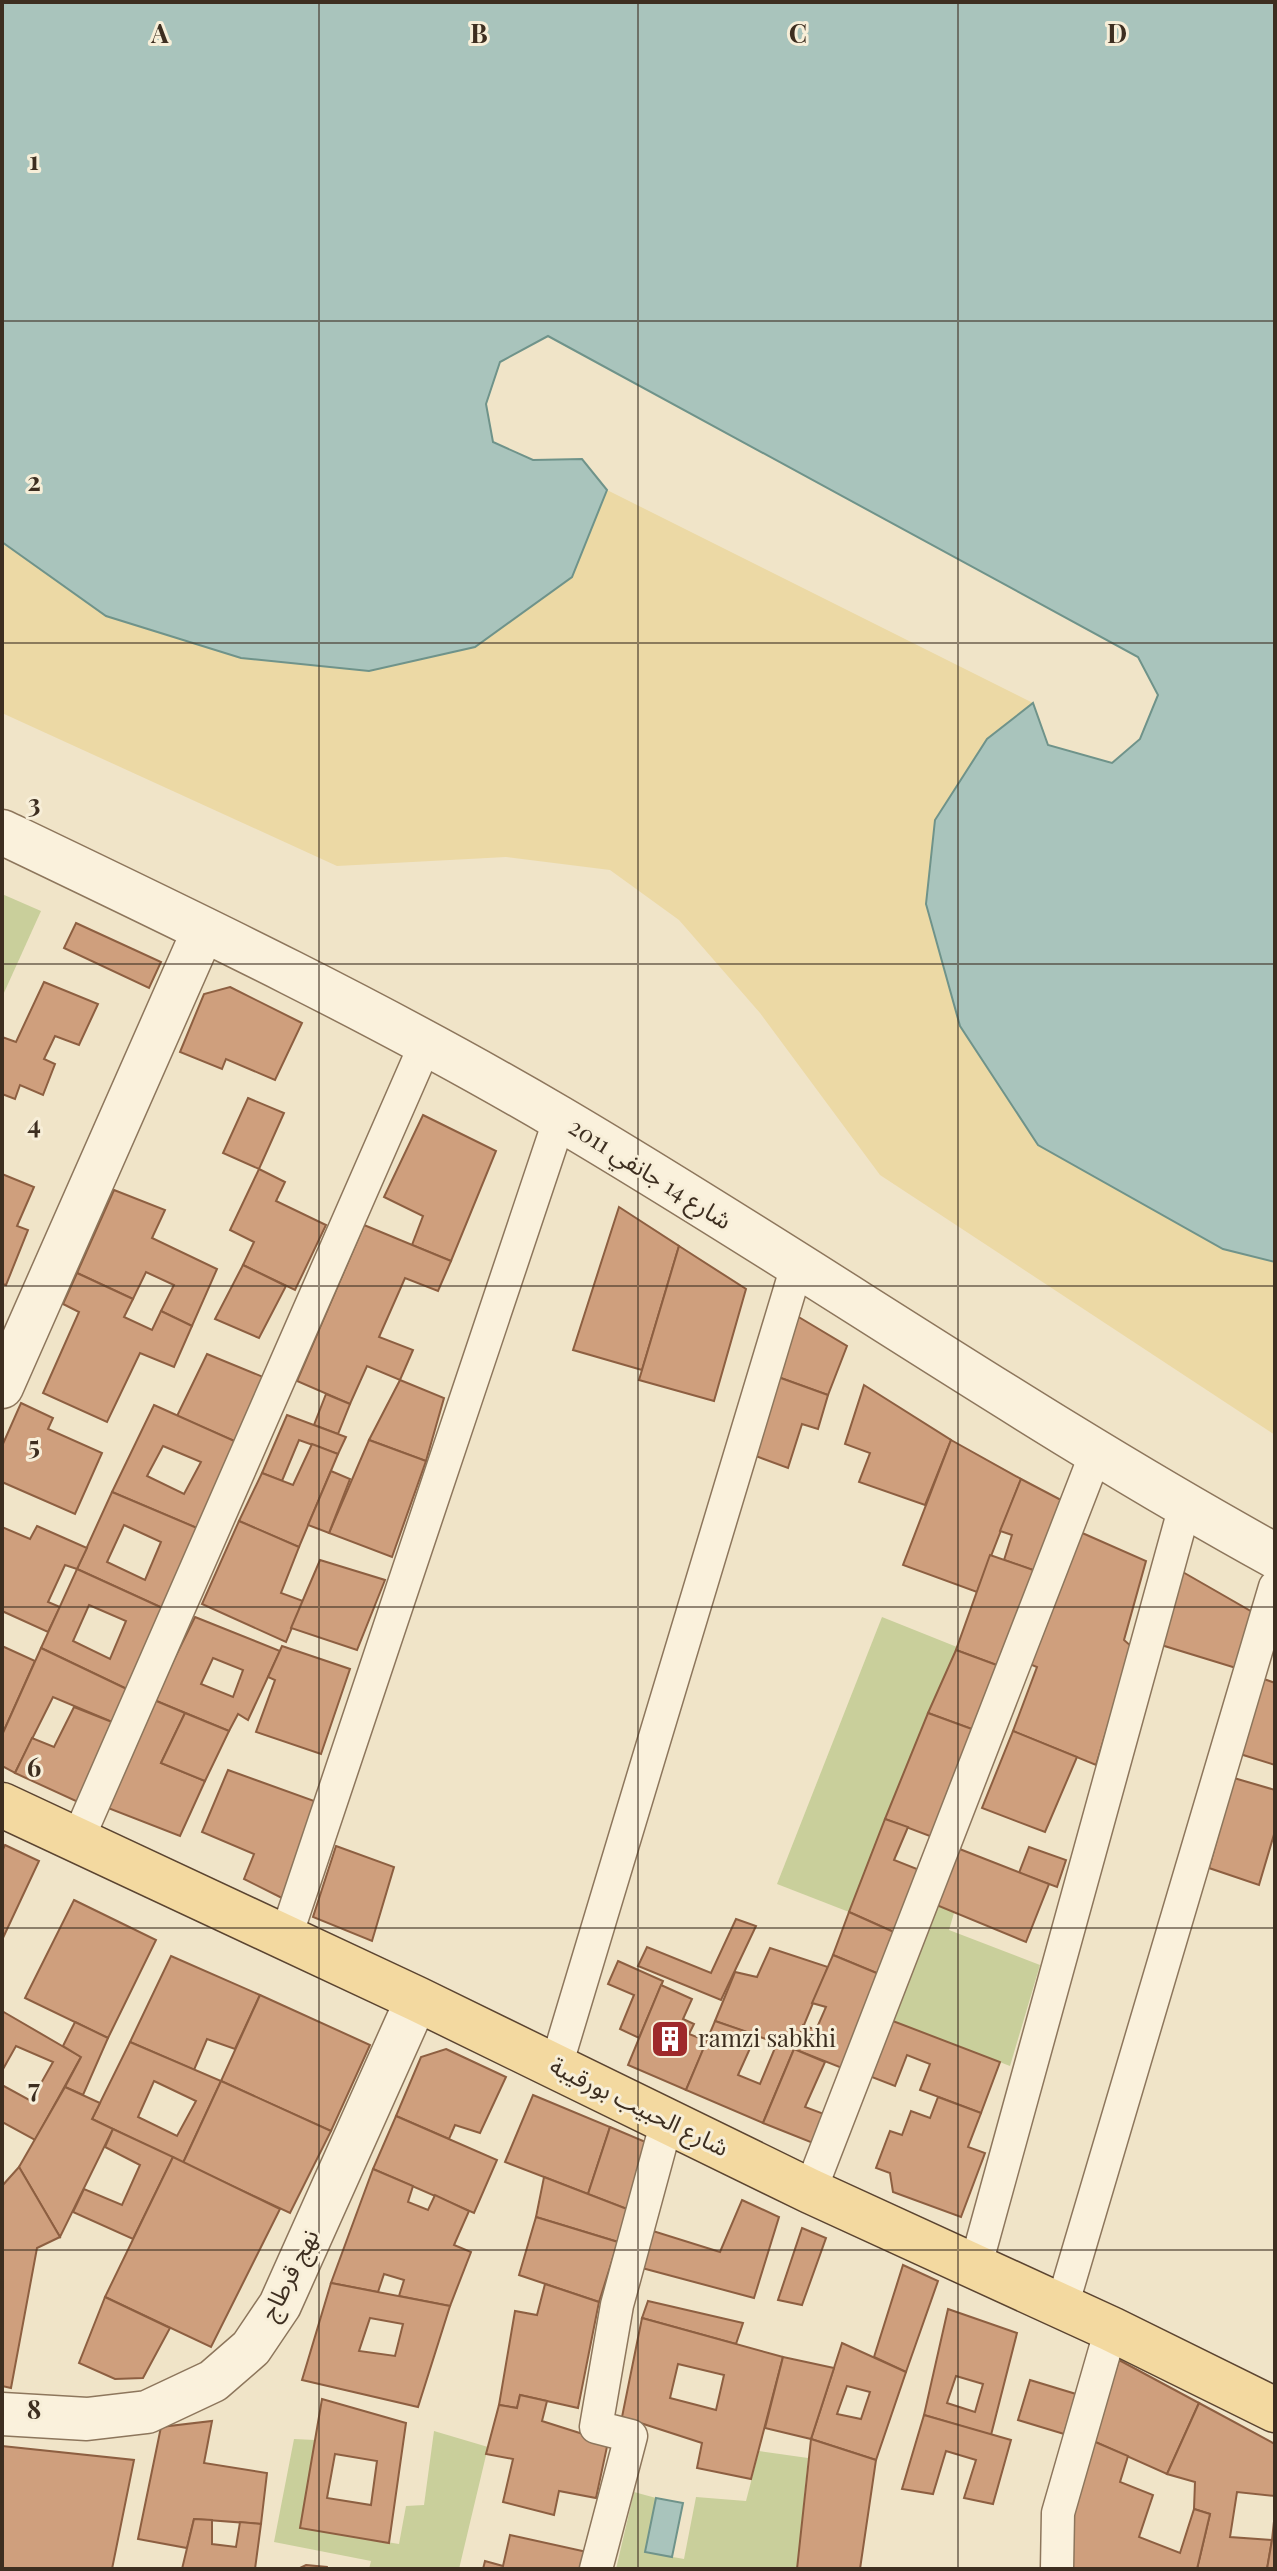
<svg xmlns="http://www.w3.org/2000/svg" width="1277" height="2571" font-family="'Playfair Display','Noto Sans Arabic',serif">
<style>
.green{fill:#c9cf9b}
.sand{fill:#ecd9a5}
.water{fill:#a9c4bc;stroke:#6f938a;stroke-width:2}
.building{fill:#cf9f7d;stroke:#8d5f41;stroke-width:2;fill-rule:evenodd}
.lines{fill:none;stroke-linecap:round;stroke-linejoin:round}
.pedestrian-casing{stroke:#8d765c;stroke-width:35}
.minor-casing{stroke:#8d765c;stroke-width:45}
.tertiary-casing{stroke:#8d765c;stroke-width:47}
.primary-casing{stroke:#5b4430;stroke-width:47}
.pedestrian{stroke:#faf1dc;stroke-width:32}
.minor{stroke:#faf1dc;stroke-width:42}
.tertiary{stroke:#faf1dc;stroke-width:44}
.primary{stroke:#f3d9a0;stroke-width:44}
.grid{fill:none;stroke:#3d2e20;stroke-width:2;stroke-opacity:0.55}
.labels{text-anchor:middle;stroke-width:6;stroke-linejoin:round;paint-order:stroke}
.street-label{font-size:24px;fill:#3d2e20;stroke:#f7eed8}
.poi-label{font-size:24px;fill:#3d2e20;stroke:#f7eed8;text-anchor:start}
.grid-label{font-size:26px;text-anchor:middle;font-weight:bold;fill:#3d2e20;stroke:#f7eed8;stroke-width:6;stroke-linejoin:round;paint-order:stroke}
</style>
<rect width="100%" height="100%" fill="#f0e4c8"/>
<!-- green -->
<g class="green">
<path d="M2 894 41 911 3 995 2 994Z"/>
<path d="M882 1617 957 1647 849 1912 777 1884Z"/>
<path d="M934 1904 954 1913 949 1930 1040 1965 1010 2066 885 2018Z"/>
<path d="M434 2431 488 2447 459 2569H369L371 2561 274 2542 294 2439 315 2440 301 2528 399 2544 406 2506 424 2505Z"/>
<path d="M759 2451 808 2458 797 2569H616L634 2492 656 2498 645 2552 684 2559 696 2497 746 2501Z"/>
</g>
<!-- sand -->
<path class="sand" d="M607 490 1033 703 987 739 1223 1249 1275 1262V1435L880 1175 760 1013 679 920 610 870 506 857 337 866 2 713V542L106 616 475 647 571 577Z"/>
<!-- water -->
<g class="water">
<path d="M2 2H1275V1262L1223 1249 1038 1145 960 1026 926 904 935 820 987 739 1033 703 1048 745 1112 763 1140 739 1158 695 1138 657 548 336 500 362 486 404 493 442 533 460 582 459 607 490 572 577 475 647 369 671 241 658 106 616 2 542Z"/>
<path d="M656 2498 683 2503 672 2557 645 2552Z"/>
</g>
<!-- building -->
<g class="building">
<path d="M76 923 161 962 149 988 64 948Z"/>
<path d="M44 982 98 1004 79 1045 55 1036 44 1059 55 1064 43 1095 20 1085 15 1099 2 1094V1037L16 1042Z"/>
<path d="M230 987 302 1023 275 1080 226 1059 222 1069 180 1052 204 994Z"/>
<path d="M248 1098 284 1113 259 1169 223 1153Z"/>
<path d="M423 1115 496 1151 451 1261 412 1245 423 1216 384 1197Z"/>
<path d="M259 1169 285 1182 276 1201 326 1225 295 1290 243 1265 254 1242 230 1230Z"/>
<path d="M2 1174 34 1187 17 1226 28 1230 6 1285 2 1284Z"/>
<path d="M114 1190 165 1210 152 1238 217 1269 192 1326 161 1311 174 1285 146 1272 133 1299 77 1273Z"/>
<path d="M619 1207 679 1246 642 1370 573 1350Z"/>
<path d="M364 1225 451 1261 438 1291 405 1278 379 1337 413 1350 400 1380 367 1366 350 1404 297 1381Z"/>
<path d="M679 1246 746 1289 714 1401 639 1380Z"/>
<path d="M243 1265 286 1286 259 1338 215 1319Z"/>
<path d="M77 1273 133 1299 124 1317 152 1330 161 1311 192 1326 174 1367 140 1353 107 1422 43 1393 79 1312 63 1304Z"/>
<path d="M797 1316 847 1346 828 1395 778 1377Z"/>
<path d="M207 1354 268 1379 241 1444 177 1416Z"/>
<path d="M778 1377 828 1395 818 1429 802 1424 788 1468 753 1455Z"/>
<path d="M400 1380 444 1398 426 1461 369 1440Z"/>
<path d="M864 1385 951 1440 925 1505 859 1482 870 1453 845 1444Z"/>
<path d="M326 1394 350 1404 338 1434 314 1425Z"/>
<path d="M21 1403 53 1418 48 1429 102 1453 75 1514 2 1482V1446Z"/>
<path d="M154 1405 241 1444 204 1531 112 1492ZM163 1446 201 1462 184 1494 147 1476Z"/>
<path d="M287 1415 346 1437 338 1454 299 1440 282 1481 262 1473Z"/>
<path d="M369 1440 426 1461 392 1557 329 1533Z"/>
<path d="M951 1440 1021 1479 977 1592 903 1565Z"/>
<path d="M312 1444 338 1454 299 1547 239 1521 262 1473 293 1485Z"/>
<path d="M331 1471 350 1479 329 1533 308 1525Z"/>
<path d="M1021 1479 1063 1501 1036 1571 1004 1560 1012 1535 1000 1531Z"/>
<path d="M112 1492 204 1531 169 1611 77 1569ZM124 1525 161 1542 145 1580 107 1562Z"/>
<path d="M239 1521 299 1547 281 1593 303 1601 286 1642 202 1604Z"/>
<path d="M37 1526 87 1548 77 1569 65 1565 48 1602 60 1607 48 1632 2 1611V1527L30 1539Z"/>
<path d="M1080 1532 1146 1561 1124 1640 1132 1647 1096 1765 1013 1731 1037 1667 1027 1663Z"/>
<path d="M990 1555 1036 1571 1002 1667 956 1650Z"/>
<path d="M320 1560 385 1580 357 1650 291 1628Z"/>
<path d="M77 1569 169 1611 133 1692 41 1648ZM89 1605 126 1621 110 1659 73 1641Z"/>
<path d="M1181 1571 1254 1613 1236 1668 1158 1644Z"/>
<path d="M195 1617 280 1651 248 1720 238 1714 229 1731 154 1700ZM213 1658 243 1670 233 1697 201 1684Z"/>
<path d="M2 1646 35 1661 2 1735Z"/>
<path d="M282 1646 350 1669 321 1754 256 1732 275 1680 268 1677Z"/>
<path d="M41 1648 133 1692 117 1724 53 1697 15 1773 2 1766V1735Z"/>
<path d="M956 1650 1002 1667 980 1732 928 1713Z"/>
<path d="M1264 1679 1275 1683V1765L1240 1754Z"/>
<path d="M154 1700 185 1713 161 1763 205 1781 180 1836 108 1808Z"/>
<path d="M74 1707 117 1724 78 1802 15 1773 32 1738 54 1747Z"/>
<path d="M185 1713 229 1731 205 1781 161 1763Z"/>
<path d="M928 1713 980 1732 935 1838 885 1819Z"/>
<path d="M1013 1731 1077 1757 1045 1832 982 1808Z"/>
<path d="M228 1770 317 1802 282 1898 244 1879 254 1854 202 1832Z"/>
<path d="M1234 1778 1275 1790V1831L1259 1885 1209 1868Z"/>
<path d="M885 1819 908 1827 894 1860 922 1871 896 1933 849 1912Z"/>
<path d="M5 1845 39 1861 2 1940V1851Z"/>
<path d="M336 1846 394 1867 372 1941 313 1917Z"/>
<path d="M1029 1847 1066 1860 1057 1887 1019 1873Z"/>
<path d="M957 1848 1049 1884 1026 1942 934 1904Z"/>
<path d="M74 1900 156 1940 108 2038 25 1998Z"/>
<path d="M849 1912 896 1933 879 1974 833 1955Z"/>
<path d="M736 1919 756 1926 721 2000 638 1966 647 1947 711 1973Z"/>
<path d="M770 1948 828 1967 794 2049 715 2021 735 1972 757 1977Z"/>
<path d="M833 1955 879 1974 842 2068 794 2049 803 2025 816 2030 826 2007 812 2003Z"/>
<path d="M171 1956 260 1995 235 2049 207 2039 194 2070 130 2042Z"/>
<path d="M618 1961 663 1981 639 2038 620 2029 634 1995 608 1984Z"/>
<path d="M661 1985 692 1999 683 2019 694 2024 689 2034 707 2041 686 2090 628 2065Z"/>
<path d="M260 1995 370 2045 331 2131 221 2081Z"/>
<path d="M2 2011 81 2057 35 2140 2 2122V2085L31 2101 53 2062 16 2046 2 2071Z"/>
<path d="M885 2018 1000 2062 981 2113 920 2090 930 2064 907 2055 895 2086 864 2074Z"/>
<path d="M715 2021 756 2035 738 2075 760 2084 777 2043 794 2049 763 2123 686 2090Z"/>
<path d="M75 2022 108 2038 83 2095 65 2087 81 2057 63 2046Z"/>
<path d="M130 2042 221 2081 183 2163 92 2119ZM154 2081 196 2101 177 2136 138 2117Z"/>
<path d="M446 2049 506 2077 480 2133 455 2125 449 2139 396 2116 421 2057Z"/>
<path d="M794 2049 825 2062 805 2107 824 2114 813 2143 763 2123Z"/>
<path d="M221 2081 331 2131 290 2213 183 2163Z"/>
<path d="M65 2087 100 2103 92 2119 113 2129 60 2237 19 2167Z"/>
<path d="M533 2095 610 2127 588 2194 505 2162Z"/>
<path d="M938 2097 981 2113 968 2147 985 2153 961 2217 893 2192 890 2173 876 2168 890 2131 902 2135 911 2111 930 2118Z"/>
<path d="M396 2116 497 2160 474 2213 373 2169Z"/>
<path d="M610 2127 648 2143 627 2209 588 2194Z"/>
<path d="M113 2129 173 2157 133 2239 73 2212 84 2189 122 2205 140 2165 105 2147Z"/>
<path d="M173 2157 280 2209 211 2347 105 2297Z"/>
<path d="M19 2167 60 2237 37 2248 11 2388 2 2386V2186Z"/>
<path d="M373 2169 413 2186 408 2202 428 2210 435 2195 469 2211 454 2245 471 2252 450 2306 399 2296 404 2280 384 2274 378 2292 331 2283Z"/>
<path d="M544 2177 627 2209 618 2242 536 2217Z"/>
<path d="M742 2200 779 2217 754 2298 642 2268 653 2231 720 2252Z"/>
<path d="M536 2217 618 2242 599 2302 519 2275Z"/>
<path d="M802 2228 826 2238 802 2305 778 2300Z"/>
<path d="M903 2265 938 2281 906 2372 874 2357Z"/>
<path d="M331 2283 450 2306 418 2407 302 2380ZM370 2318 403 2324 395 2356 359 2351Z"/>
<path d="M545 2284 599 2302 578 2408 520 2395 517 2408 499 2405 515 2311 537 2315Z"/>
<path d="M105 2297 170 2328 143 2378 115 2379 79 2363Z"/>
<path d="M648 2301 743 2323 736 2344 642 2318Z"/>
<path d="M948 2309 1017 2333 991 2435 924 2415ZM956 2376 983 2384 975 2412 947 2403Z"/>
<path d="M642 2318 783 2357 751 2479 697 2468 702 2443 622 2417ZM678 2364 724 2375 716 2410 670 2398Z"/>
<path d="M842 2343 906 2372 876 2460 811 2439ZM847 2386 870 2392 861 2419 837 2414Z"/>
<path d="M783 2357 834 2368 811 2439 765 2428Z"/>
<path d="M1119 2360 1199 2403 1167 2474 1093 2441Z"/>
<path d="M1030 2380 1076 2394 1064 2434 1018 2420Z"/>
<path d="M520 2395 547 2401 542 2421 608 2442 596 2498 559 2491 554 2515 503 2502 513 2459 486 2454 499 2405 517 2408Z"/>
<path d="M322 2399 406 2423 389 2543 300 2528ZM335 2454 377 2461 371 2505 327 2498Z"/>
<path d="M1199 2403 1275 2444V2496L1237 2492 1230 2537 1272 2540 1267 2569H1197L1210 2514 1194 2509 1195 2482 1167 2474Z"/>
<path d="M924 2415 1011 2440 993 2504 964 2498 976 2460 946 2451 933 2494 902 2489Z"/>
<path d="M212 2421 204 2463 267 2473 261 2524 194 2519 187 2548 138 2539 161 2427Z"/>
<path d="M811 2439 876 2460 860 2569H797Z"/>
<path d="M1093 2441 1128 2456 1120 2482 1153 2495 1139 2537 1180 2553 1194 2509 1210 2514 1197 2569H1065L1070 2515Z"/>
<path d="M2 2446 134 2460 112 2569H2Z"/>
<path d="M194 2519 212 2520V2544L236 2547 240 2522 261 2524 255 2569H182Z"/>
<path d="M1274 2521 1275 2569H1267L1272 2540Z"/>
<path d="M510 2535 587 2552 583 2569H483L485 2561 503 2566Z"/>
<path d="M306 2565 327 2567 328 2569H298Z"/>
</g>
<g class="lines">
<defs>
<g id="pedestrian">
<path d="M77 1841 426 1043"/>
<path d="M285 1939 560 1118"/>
<path d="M556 2066 797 1266"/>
<path d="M810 2191 1096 1453"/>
<path d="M975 2268 1185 1506"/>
<path d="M1062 2306 1275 1587"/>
<path d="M596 2569 631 2436 596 2427 617 2305 667 2121"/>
<path d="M1057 2569 1058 2513 1111 2329"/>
</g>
<g id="minor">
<path d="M2 1387 204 929"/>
<path d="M2 2414 87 2419 147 2412 213 2381 251 2348 280 2305 417 1999"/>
</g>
<path id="tertiary" d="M2 832C190 922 379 1012 559 1118 800 1260 1030 1421 1275 1556"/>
<path id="primary" d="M2 1805 417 1999 810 2191 1111 2329 1275 2410"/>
</defs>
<!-- pedestrian casing -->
<use href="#pedestrian" class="pedestrian-casing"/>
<!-- minor casing -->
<use href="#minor" class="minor-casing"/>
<!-- tertiary casing -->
<use href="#tertiary" class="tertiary-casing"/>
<!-- primary casing -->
<use href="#primary" class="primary-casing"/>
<!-- pedestrian -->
<use href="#pedestrian" class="pedestrian"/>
<!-- minor -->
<use href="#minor" class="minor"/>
<!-- tertiary -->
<use href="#tertiary" class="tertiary"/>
<!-- primary -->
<use href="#primary" class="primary"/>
</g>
<!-- grid -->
<path class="grid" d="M319 2V2569M638 2V2569M958 2V2569M2 321H1275M2 643H1275M2 964H1275M2 1286H1275M2 1607H1275M2 1928H1275M2 2250H1275"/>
<!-- icons -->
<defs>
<symbol id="building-square" viewBox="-11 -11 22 22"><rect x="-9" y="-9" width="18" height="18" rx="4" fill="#9e2a2b" stroke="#f7eed8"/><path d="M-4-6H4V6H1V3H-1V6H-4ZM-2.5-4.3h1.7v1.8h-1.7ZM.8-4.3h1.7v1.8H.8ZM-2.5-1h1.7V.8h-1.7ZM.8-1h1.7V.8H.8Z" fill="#fff"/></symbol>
</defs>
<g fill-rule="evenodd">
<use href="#building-square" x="648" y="2017" width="44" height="44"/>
</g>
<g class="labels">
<!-- street labels -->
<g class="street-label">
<text transform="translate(650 1174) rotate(32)" y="8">شارع 14 جانفي 2011</text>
<text transform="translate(639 2107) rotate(26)" y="8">شارع الحبيب بورقيبة</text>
<text transform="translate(290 2275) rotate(-63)" y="8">نهج قرطاج</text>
</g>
<!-- poi labels -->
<g class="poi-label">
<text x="698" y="2047">ramzi sabkhi</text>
</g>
</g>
<g class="grid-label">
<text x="160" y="43">A</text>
<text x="479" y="43">B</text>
<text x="798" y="43">C</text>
<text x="1117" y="43">D</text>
<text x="34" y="170">1</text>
<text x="34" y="491">2</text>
<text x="34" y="813">3</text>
<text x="34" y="1134">4</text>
<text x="34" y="1455">5</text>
<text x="34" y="1777">6</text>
<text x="34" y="2098">7</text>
<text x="34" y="2419">8</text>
</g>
<!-- border -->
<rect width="1277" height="2571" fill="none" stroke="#3d2e20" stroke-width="8"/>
</svg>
